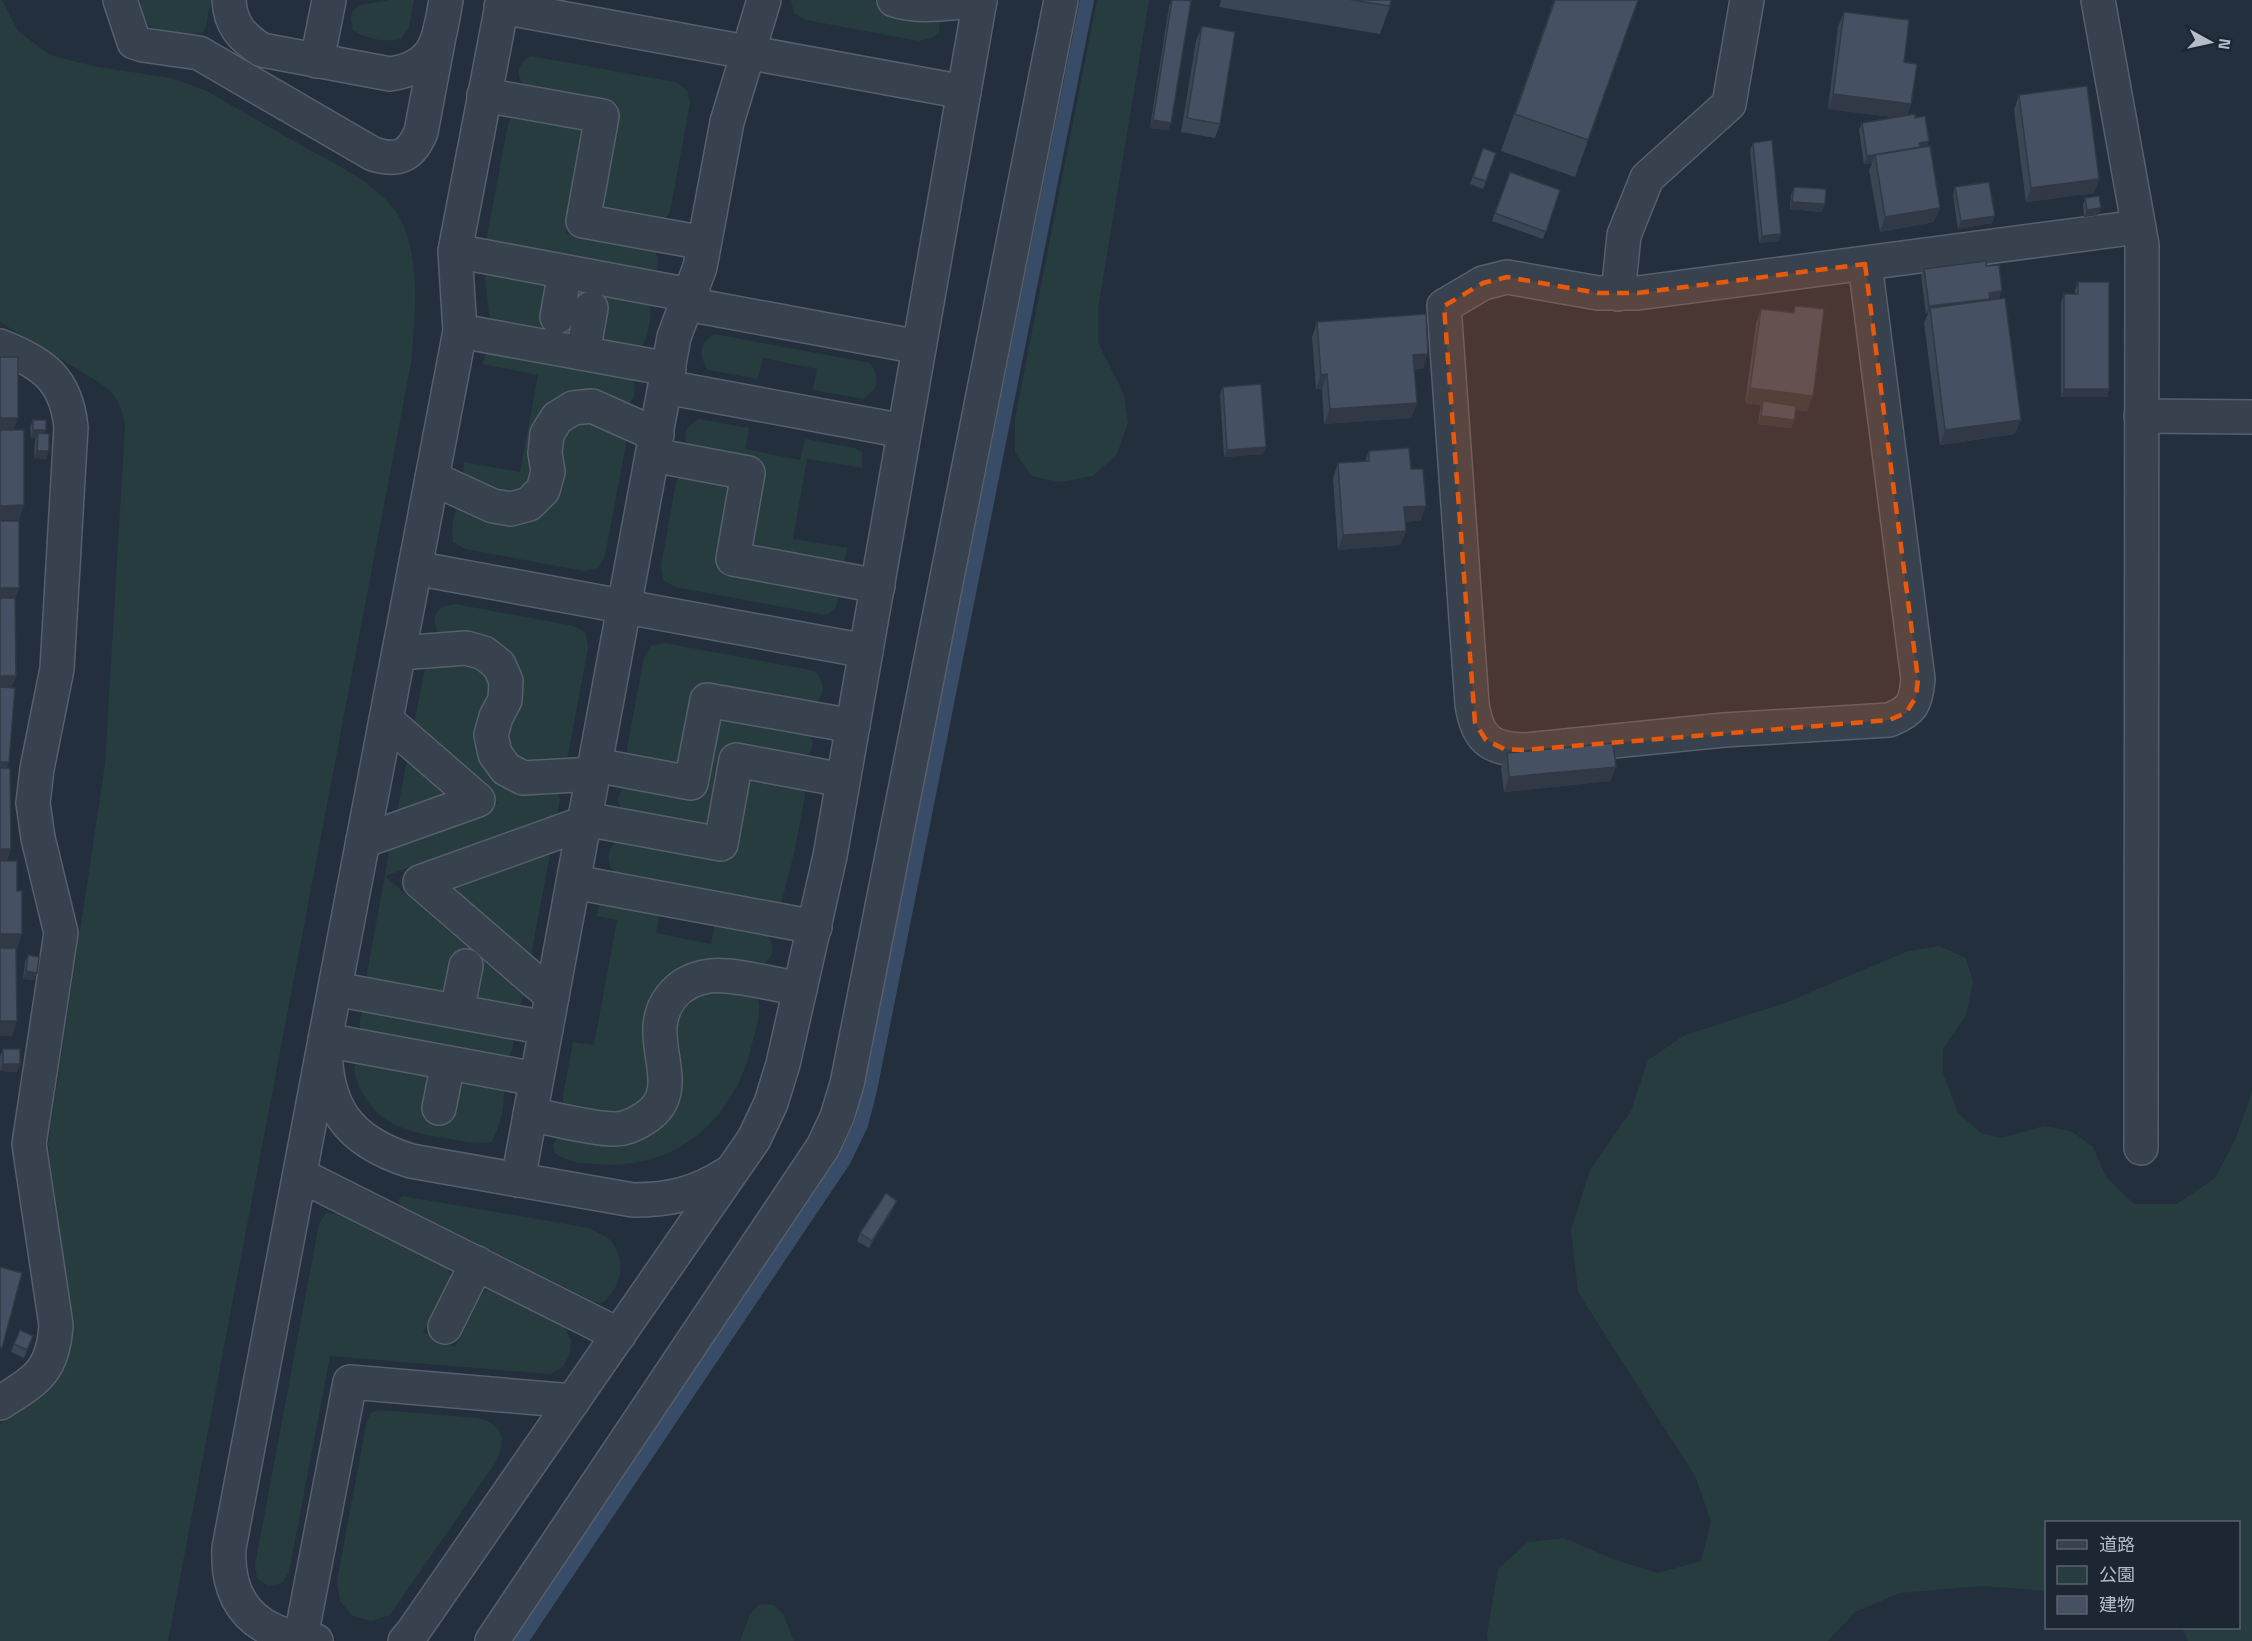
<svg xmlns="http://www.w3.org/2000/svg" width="2252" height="1641" font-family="'Titillium Web','Noto Sans JP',sans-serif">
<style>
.green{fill:#263c3f}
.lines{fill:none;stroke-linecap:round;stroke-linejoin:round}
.stream{stroke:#394c67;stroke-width:14}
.minor-casing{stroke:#565f6c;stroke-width:36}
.minor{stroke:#38414e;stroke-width:33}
.wall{fill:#3b4654}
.shaded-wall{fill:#303945}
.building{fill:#455162;stroke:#303945;stroke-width:1.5}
.marked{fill:#e8590c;fill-opacity:0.2;stroke:#e8590c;stroke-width:4.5;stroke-dasharray:12 8;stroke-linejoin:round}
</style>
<rect width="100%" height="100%" fill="#242f3e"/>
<!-- green -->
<g class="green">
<path d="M0 0H2L18 31 50 55 93 66 170 78 205 90C236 108 266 125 297 143 330 162 386 186 402 222 421 265 415 317 411 363L168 1641H0V1424C48 1394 69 1387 73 1325L48 1144 105 764 125 426C121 404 118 397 100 383L0 322Z"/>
<path d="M141 0H211L206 26 202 33C185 36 164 32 148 25L140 6Z"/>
<path d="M390 0H414L409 27 401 39C383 42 369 40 353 30L351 18 353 10 360 5Z"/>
<path d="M791 0H873C887 16 914 14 934 15L940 22 939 32 932 38 919 41 806 20 794 13Z"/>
<path d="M1097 0H1149L1098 309V343L1124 394 1128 423 1117 454 1093 476 1060 482 1031 476 1015 452V418Z"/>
<path d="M531 56 675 82 687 90 690 103 670 212 665 219C647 222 619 216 602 207L601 199 618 105 525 87C515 75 517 64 531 56Z"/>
<path d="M512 116 575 126 583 130V138L566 233 652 248C659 256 660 262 655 272L487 244V236L508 124Z"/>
<path d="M487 271 650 301C652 317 648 337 640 351L490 323 485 279Z"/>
<path d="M714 334 870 363C880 378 879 388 863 399L813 390 817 369 763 358 758 379 708 370C698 354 699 345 714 334Z"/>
<path d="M488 349 629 372C636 383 640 404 621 405 607 407 584 400 569 398L533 485 511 498 463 478 464 462 520 472 538 375 482 364Z"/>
<path d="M577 418 626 434V444L605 556 598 568 584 571 465 549 453 542C452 529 451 517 459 506L512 520 557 438Z"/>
<path d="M699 419 749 428 745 449 800 460 805 439 855 448 862 452V468L807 459 793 539 848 548 843 566 748 548 761 465 693 452C681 438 683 428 699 419Z"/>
<path d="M681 474 733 484 720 567 837 594C839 605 836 610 826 615L675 587 663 580 661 566 676 482Z"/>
<path d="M455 604 574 626 586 633 588 648 568 755 564 763 513 761 502 735 516 704 448 639 437 632 434 618 441 607Z"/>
<path d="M665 643 815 671C827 687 825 696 809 708L699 687 681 768 628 758 627 749 644 657 651 646Z"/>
<path d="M479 663 496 683 480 735 558 792 560 799 557 814 385 876 524 996 518 1009 368 982 367 973 391 842 498 803 413 729 424 673 427 664Z"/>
<path d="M718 714 806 729C817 742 814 753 799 761L728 748 710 829 625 815C614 800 616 792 632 783L700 795Z"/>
<path d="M408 754 457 796 396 818Z"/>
<path d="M746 776 804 786 805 795 795 849 781 904H772L615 875C604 859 607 848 622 836L729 856Z"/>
<path d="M550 854 531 955 454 889Z"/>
<path d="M609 903 660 912 656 933 711 944 715 923 766 932C776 948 775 957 758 967L652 997C647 1013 642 1026 644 1043 645 1052 651 1061 651 1070 650 1099 634 1118 604 1113 591 1110 576 1109 563 1103V1095L573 1042 594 1045 617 920 596 916 600 904Z"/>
<path d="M1939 946 1966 958 1973 982 1966 1015 1943 1049V1073L1958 1113 1981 1133 2001 1138 2044 1126 2071 1131 2093 1147 2106 1177 2134 1204H2177L2215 1178 2236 1138 2252 1092V1641H2188L2182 1628H2238V1522H2046V1591L1983 1586 1900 1593 1855 1612 1828 1641H1488L1487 1634 1498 1569 1528 1542 1564 1538 1613 1559 1658 1573 1701 1561 1711 1522 1696 1478 1578 1292 1571 1230 1590 1170 1631 1111 1648 1060 1685 1035 1785 1003 1908 951Z"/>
<path d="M712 989 751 995 758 1000C762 1014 755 1030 752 1044 735 1119 676 1171 598 1164 584 1163 566 1163 555 1153L553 1145 558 1138 566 1135 640 1139 673 1025 686 1000Z"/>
<path d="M363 1011 513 1038C514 1050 511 1056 501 1062L366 1037C358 1027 358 1021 363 1011Z"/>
<path d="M356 1060 504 1086C505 1105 501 1126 491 1142 475 1144 461 1141 445 1138 408 1132 380 1126 361 1090 356 1080 352 1070 356 1060Z"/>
<path d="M403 1196 589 1228C595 1232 605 1235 610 1240 627 1260 622 1288 602 1303L594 1302 400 1205 398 1200Z"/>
<path d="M326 1213 339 1214 447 1268 450 1273V1278L423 1332 455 1347 482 1294 486 1290H491L564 1327 571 1340 570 1354 563 1367 550 1374 330 1356 289 1572 282 1583 268 1586 257 1578 255 1565 319 1224Z"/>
<path d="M380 1410 478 1418C502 1425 507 1437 497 1460L390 1615 371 1621 353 1616 340 1601 337 1581 367 1420 372 1412Z"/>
<path d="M759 1604 774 1605 783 1614 794 1641H740L750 1614Z"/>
</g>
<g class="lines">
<!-- stream -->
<path class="stream" d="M521 1641 844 1160 861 1125 870 1090 1087 0"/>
<defs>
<g id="minor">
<path d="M120 0 134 42 143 45 199 53 373 154C398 162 411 156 421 132L441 26"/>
<path d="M229 0C230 24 242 38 262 50L390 74C437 67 439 40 446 0"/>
<path d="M503 0 455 251 460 331 325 1040C324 1107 347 1141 411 1161L633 1200C670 1200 695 1194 727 1174"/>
<path d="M894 0C920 9 953 2 980 1"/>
<path d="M2098 0 2142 245 2141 1148"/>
<path d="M501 7 964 92"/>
<path d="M317 61 329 0"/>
<path d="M484 95 602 116 583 221 704 243"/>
<path d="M455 251 690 295"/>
<path d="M1865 264 1918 679C1916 704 1912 711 1889 720L1724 730 1524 750C1489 749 1477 738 1472 704L1444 306 1483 283 1507 277 1598 293H1638L2138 227"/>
<path d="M1618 294 1624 235 1647 178 1729 104 1747 0"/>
<path d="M687 304 919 347"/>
<path d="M557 317 565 272"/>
<path d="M460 331 669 369"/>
<path d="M0 346C43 363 66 379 71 427L57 669 37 769 33 803 38 838 61 933 29 1144 56 1325C53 1372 36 1380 0 1403"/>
<path d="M583 353 591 308"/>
<path d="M666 387 904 431"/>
<path d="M2141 416 2252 417"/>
<path d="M653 455 748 473 733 559 878 586"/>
<path d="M432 478 493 506 511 509 529 504 543 490 548 472 545 453 547 434 557 418 573 408 592 406 657 435"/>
<path d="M415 568 866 651"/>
<path d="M399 653 466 648 484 653 499 665 506 681 505 700 496 717 491 735 495 754 506 769 523 778 594 774"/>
<path d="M595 765 691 783 707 700 853 726"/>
<path d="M585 819 721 844 736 760 843 780"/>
<path d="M363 841 478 800 386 720"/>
<path d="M574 882 815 927"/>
<path d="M335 989 546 1028"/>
<path d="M552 996 420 882 584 823"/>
<path d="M457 1011 466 966"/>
<path d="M439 1108 448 1063"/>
<path d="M530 1114C554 1119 592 1129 615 1129 626 1129 636 1124 645 1118 691 1088 639 1038 671 997 681 984 694 978 710 976 731 973 777 985 800 989"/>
<path d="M300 1175 619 1335"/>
<path d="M518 1180 674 337 700 267 727 122 764 0"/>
<path d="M445 1327 477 1263"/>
<path d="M301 1637 350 1382 573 1401"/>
<path d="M316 1641C303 1638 287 1637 275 1631 239 1616 227 1585 229 1548L325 1040 536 1079"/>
<path d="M405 1641 412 1633 754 1139 771 1103 783 1064 830 856 980 0"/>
<path d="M492 1641 823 1147 837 1117 847 1084 1061 0"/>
</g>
</defs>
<!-- minor casing -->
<use href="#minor" class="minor-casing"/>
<!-- minor -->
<use href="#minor" class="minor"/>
</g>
<!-- wall -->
<g class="wall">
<path d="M1172 0 1171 123 1168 130 1150 128 1169 6Z"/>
<path d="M1221 0H1391L1390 6 1380 34 1219 7Z"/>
<path d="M1554 0H1638L1575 177 1501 151Z"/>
<path d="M1844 12 1904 62 1911 104 1907 115 1915 118 1929 141 1927 146 1934 222 1880 232 1869 170 1872 163 1864 164 1859 130 1862 123 1893 117 1828 109 1838 27Z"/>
<path d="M1202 26 1220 124 1215 138 1181 132 1196 41Z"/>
<path d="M2019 95 2099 179 2094 193 2026 202 2014 110Z"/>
<path d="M1753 143 1781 234 1779 241 1759 243 1750 150Z"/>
<path d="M1483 148 1496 153 1483 189 1470 184Z"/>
<path d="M1510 172 1560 190 1543 239 1492 221Z"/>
<path d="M1794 187 1822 212 1790 209 1791 194Z"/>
<path d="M1955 187 1992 223 1958 229 1953 195Z"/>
<path d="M2085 198 2098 215 2084 217 2083 205Z"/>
<path d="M1986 266 1999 299 1989 300 2015 434 1940 445 1924 323 1928 314H1926L1921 276 1924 269Z"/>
<path d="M2078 282 2109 389 2107 397H2061V302L2064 294H2075V290Z"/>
<path d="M1795 306 1807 411 1796 410 1794 420 1791 428 1758 424 1761 405 1745 403 1756 324 1761 309 1793 313Z"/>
<path d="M1317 322 1423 369H1414L1417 403 1411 418 1324 424 1322 389H1316L1312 337Z"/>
<path d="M1223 387 1263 454 1224 457 1220 394Z"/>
<path d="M33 420 45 434 46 459 34 458 35 441 36 438H31L30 427Z"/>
<path d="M1369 451 1411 469 1421 520 1405 522 1406 531 1400 545 1338 550 1333 478 1338 463 1365 461Z"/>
<path d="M1507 753 1616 767 1610 781 1504 792 1501 768Z"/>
<path d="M28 955 34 980 23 979 25 962Z"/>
<path d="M3 1049 20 1064 17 1072 0 1071V1057Z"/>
<path d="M894 1208 869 1248 857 1241 860 1233Z"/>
<path d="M33 1336 24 1358 11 1352 14 1344Z"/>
</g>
<!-- shaded-wall -->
<g class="shaded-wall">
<path d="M1833 94 1911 104 1906 119 1828 109Z"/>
<path d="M1153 120 1171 123 1168 130 1150 128Z"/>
<path d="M1929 141 1926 148 1919 150V143Z"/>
<path d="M1875 155 1872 163 1864 164 1867 156Z"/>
<path d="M2099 179 2094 193 2026 202 2031 188Z"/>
<path d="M1792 202 1825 204 1822 212 1790 209Z"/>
<path d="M1940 208 1934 222 1880 232 1885 217Z"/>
<path d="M2101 208 2098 215 2084 217 2087 210Z"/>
<path d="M1995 216 1992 223 1958 229 1961 221Z"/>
<path d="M1781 234 1779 241 1759 243 1762 236Z"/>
<path d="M2002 291 1999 299 1930 308 1928 314H1926L1929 306Z"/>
<path d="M1428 354 1423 369 1408 370 1413 355Z"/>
<path d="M1327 374 1322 389H1316L1321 375Z"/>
<path d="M1750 388 1813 396 1807 411 1762 405 1763 401 1761 405 1745 403Z"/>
<path d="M2064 389H2109L2107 397H2061Z"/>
<path d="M1417 403 1411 418 1324 424 1330 409Z"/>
<path d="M1761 416 1794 420 1791 428 1758 424Z"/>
<path d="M0 418H18L13 432 0 433Z"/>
<path d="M2021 420 2015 434 1940 445 1945 430Z"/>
<path d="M33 430H46L43 437 38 433 36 438H31Z"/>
<path d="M1266 447 1263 454 1224 457 1227 450Z"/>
<path d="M37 451H49L46 459 34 458Z"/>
<path d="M24 505 19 520H0V506Z"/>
<path d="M1426 506 1421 520 1399 522 1404 507Z"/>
<path d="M1406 531 1400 545 1338 550 1343 535Z"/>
<path d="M0 588H19L14 602H0Z"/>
<path d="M0 676H16L10 691H0Z"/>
<path d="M0 762H9L4 777H0Z"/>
<path d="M1616 767 1610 781 1504 792 1509 777Z"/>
<path d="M0 849H11L6 864H0Z"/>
<path d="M0 934H22L17 949H0Z"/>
<path d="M26 971 37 973 34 980 23 979Z"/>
<path d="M0 1021H17L12 1036H0Z"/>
<path d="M3 1064H20L17 1072 0 1071Z"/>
<path d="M897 1201 894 1208 869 1248 872 1241Z"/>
</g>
<!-- building -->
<g class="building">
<path d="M1172 0H1183L1191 1 1171 123 1153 120Z"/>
<path d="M1351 0H1391L1390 6Z"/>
<path d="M1555 0H1638L1588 140 1515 114Z"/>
<path d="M1844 12 1909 20 1904 62 1917 64 1911 104 1833 94Z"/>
<path d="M1202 26 1235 32 1220 124 1187 118Z"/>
<path d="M2087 86 2099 179 2031 188 2019 95Z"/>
<path d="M1915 114V118L1925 116 1929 141 1919 143 1920 147 1867 156 1862 123Z"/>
<path d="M1772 140 1781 234 1762 236 1753 143Z"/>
<path d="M1930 146 1940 208 1885 217 1875 155Z"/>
<path d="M1483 148 1496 153 1486 181 1473 177Z"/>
<path d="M1510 172 1560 190 1546 232 1495 213Z"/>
<path d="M1989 182 1995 216 1961 221 1955 187Z"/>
<path d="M1794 187 1826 189 1825 204 1792 202Z"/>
<path d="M2099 196 2101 208 2087 210 2085 198Z"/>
<path d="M1986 261V266L1999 265 2002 291 1989 293 1990 299 1929 306 1924 269Z"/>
<path d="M2078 282H2109V389H2064V294H2078Z"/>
<path d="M2005 298 2021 420 1945 430 1930 308Z"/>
<path d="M1795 306 1824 309 1813 396 1750 388 1761 309 1794 313Z"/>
<path d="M1426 314 1428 354 1413 355 1417 403 1330 409 1327 374 1321 375 1317 322Z"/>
<rect x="0" y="357" width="18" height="61"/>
<path d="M1261 384 1266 447 1227 450 1223 387Z"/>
<path d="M1763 401 1796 406 1794 420 1761 416Z"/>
<rect x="33" y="420" width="13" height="10"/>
<path d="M0 430H24V505L0 506Z"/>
<path d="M38 433 49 434V451H37Z"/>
<path d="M1409 448 1411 469H1423L1426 506 1404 507 1406 531 1343 535 1338 463 1369 461V451Z"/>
<path d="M0 514H2L1 521H19V588H0Z"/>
<path d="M0 598H15L16 676H0Z"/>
<path d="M0 687 15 688 9 762H0Z"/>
<path d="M1613 743 1616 767 1509 777 1507 753Z"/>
<path d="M0 768H10L11 849H0Z"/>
<path d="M0 861H17V891H22V934H0Z"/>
<path d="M0 948H16L17 1021H0Z"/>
<path d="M28 955 39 957 37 973 26 971Z"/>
<rect x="3" y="1049" width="17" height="15"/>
<path d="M886 1193 897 1201 872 1241 860 1233Z"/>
<path d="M0 1267 22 1273 2 1348H0Z"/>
<path d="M20 1330 33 1336 27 1350 14 1344Z"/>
</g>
<!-- marked area -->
<path class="marked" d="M1865 264 1918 679 1916 697 1906 713 1889 720 1524 750 1504 749 1486 740 1475 723 1444 306 1483 283 1507 277 1598 293H1638Z"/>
<!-- legend -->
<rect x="2045" y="1521" width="195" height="108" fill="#1d2633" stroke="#59626f" stroke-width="1.5"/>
<rect x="2057" y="1540" width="30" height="9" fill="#38414e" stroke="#59626f" stroke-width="1.5"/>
<text x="2099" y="1551" font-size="18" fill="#b4bcc9">道路</text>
<rect x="2057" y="1566" width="30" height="18" fill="#263c3f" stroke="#59626f" stroke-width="1.5"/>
<text x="2099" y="1581" font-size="18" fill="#b4bcc9">公園</text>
<rect x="2057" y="1596" width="30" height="18" fill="#455162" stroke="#59626f" stroke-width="1.5"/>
<text x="2099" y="1611" font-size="18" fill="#b4bcc9">建物</text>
<!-- north arrow -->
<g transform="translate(2210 42) rotate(98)" stroke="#1d2633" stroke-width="4.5" paint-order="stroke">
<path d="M0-4.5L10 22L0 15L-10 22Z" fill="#b4bcc9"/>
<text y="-9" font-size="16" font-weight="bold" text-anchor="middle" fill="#b4bcc9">N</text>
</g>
</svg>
